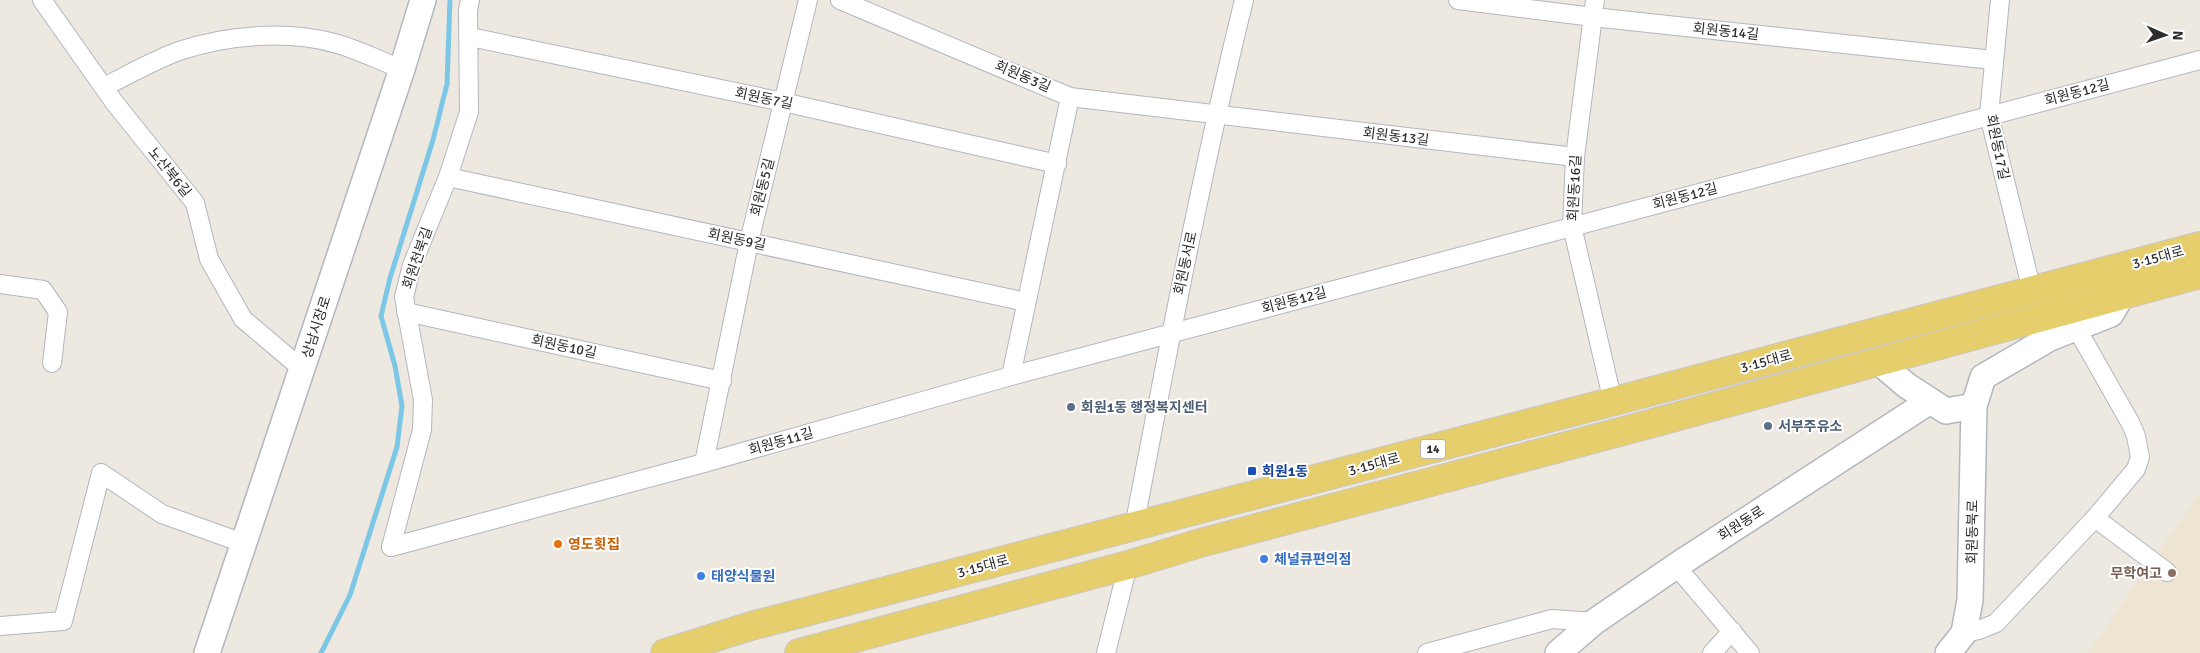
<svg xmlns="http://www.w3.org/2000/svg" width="2200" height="653" font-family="Signika,'Noto Sans KR',sans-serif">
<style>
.education{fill:#ede5d1}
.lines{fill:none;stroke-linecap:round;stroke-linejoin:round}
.stream{stroke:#7cc7e6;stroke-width:5}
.street-casing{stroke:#b4b6bf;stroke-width:20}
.secondary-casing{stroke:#b4b6bf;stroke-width:28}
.primary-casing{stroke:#c8c8c8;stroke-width:30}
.street{stroke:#fff;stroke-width:18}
.secondary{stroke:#fff;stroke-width:25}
.primary{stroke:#e6ce6c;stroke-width:28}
.service-dot{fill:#5c6f8a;stroke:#fff;stroke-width:2}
.transit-dot{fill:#1a4fb4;stroke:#fff;stroke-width:2}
.food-dot{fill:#e8710a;stroke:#fff;stroke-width:2}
.shop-dot{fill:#3f7fe0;stroke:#fff;stroke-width:2}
.education-dot{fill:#8d6e63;stroke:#fff;stroke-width:2}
.labels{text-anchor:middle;stroke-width:4;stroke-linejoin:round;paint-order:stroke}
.shield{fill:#fff;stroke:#6c6c6c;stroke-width:1}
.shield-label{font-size:12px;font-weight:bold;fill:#2d2d2d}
.street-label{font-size:14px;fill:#2d2d2d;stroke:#fff}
.service-label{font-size:14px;font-weight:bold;fill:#4e5e75;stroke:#fff;text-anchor:start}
.transit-label{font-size:14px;font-weight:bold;fill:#164399;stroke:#fff;text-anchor:start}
.food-label{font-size:14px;font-weight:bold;fill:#c56008;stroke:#fff;text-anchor:start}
.shop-label{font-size:14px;font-weight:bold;fill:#366cbe;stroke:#fff;text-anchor:start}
.education-label{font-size:14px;font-weight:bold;fill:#785e54;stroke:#fff;text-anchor:end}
</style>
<rect width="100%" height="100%" fill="#ede8e0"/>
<!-- education -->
<path class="education" d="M2200 493V653H2088Z"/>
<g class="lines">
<!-- stream -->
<path class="stream" d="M321 653 350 595 397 447 402 406 395 366 381 316 390 278 433 140 447 84 450 0"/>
<defs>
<g id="street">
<path d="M42 0 114 102 195 203 209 259 243 319 302 369"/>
<path d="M840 0 1070 97 1575 157"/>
<path d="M1458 0 1593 17 1993 60"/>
<path d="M1595 0 1575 157 1572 226 1613 402"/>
<path d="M2000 0 1989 115 2032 291"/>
<path d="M470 37 783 102 1057 164"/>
<path d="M104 87C128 75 154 60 179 51 226 35 286 30 334 43 357 49 380 61 402 69"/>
<path d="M448 177 1026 302"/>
<path d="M0 284 43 290 58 312 52 363"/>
<path d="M406 312 722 381"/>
<path d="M1011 376 1070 97"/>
<path d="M704 463 749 242 808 0"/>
<path d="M2095 518 2167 572"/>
<path d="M1134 527C1168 350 1201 174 1244 0"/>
<path d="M391 547 704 463 1011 376 2200 60"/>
<path d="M391 547 422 430 423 400 404 297 412 265 448 177 469 112 468 10 470 0"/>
<path d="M1676 566 1750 653"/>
<path d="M0 626 63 621 101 473 162 514 243 543"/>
<path d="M1964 633 1979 630 1996 623 2095 518 2136 469 2140 457 2136 436 2131 424 2077 329"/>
<path d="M1106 653 1128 565"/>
<path d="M1427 653 1552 619 1594 622"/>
<path d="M1712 653 1732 631"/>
</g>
<g id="secondary">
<path d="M1879 362 1906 385 1946 411 1974 406"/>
<path d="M207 653 402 69 423 0"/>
<path d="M1558 653 1594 622 1676 566 1930 401"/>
<path d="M1948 653 1964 633 1970 600 1974 406 1983 377 2050 338 2111 314 2122 295"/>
</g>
<g id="primary">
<path d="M665 653 751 626 1626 398 2200 246"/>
<path d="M799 653 1128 565 1200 543 1631 429 2200 274"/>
</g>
</defs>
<!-- street casing -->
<use href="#street" class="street-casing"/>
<!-- secondary casing -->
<use href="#secondary" class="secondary-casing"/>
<!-- primary casing -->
<use href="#primary" class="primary-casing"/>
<!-- street -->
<use href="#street" class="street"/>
<!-- secondary -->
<use href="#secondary" class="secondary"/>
<!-- primary -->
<use href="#primary" class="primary"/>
</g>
<!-- markers -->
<g class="service-dot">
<circle cx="1071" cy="407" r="5"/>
<circle cx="1768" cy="426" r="5"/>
</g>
<rect class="transit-dot" x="1247" y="466" width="10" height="10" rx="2.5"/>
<circle class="food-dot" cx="558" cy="544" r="5"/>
<g class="shop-dot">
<circle cx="1264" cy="559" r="5"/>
<circle cx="701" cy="576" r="5"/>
</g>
<circle class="education-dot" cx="2172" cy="573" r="5"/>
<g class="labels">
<!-- shield labels -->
<rect class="shield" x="1420.5" y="439.5" width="25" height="19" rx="4"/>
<g class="shield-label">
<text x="1433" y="453">14</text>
</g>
<!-- street labels -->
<g class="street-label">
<text transform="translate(1726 31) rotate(6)" y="5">회원동14길</text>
<text transform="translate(1023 76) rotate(23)" y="5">회원동3길</text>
<text transform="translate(2077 92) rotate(-15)" y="5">회원동12길</text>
<text transform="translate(764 98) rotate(12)" y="5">회원동7길</text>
<text transform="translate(1396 136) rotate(7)" y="5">회원동13길</text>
<text transform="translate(1998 147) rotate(78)" y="5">회원동17길</text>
<text transform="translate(170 172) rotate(51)" y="5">노산북6길</text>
<text transform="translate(762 187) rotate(-76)" y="5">회원동5길</text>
<text transform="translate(1574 188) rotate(-87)" y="5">회원동16길</text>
<text transform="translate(1685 196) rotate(-15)" y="5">회원동12길</text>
<text transform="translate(737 239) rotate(12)" y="5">회원동9길</text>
<text transform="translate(2158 257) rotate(-15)" y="5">3·15대로</text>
<text transform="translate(417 258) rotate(-71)" y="5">회원천북길</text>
<text transform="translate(1185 263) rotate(-78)" y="5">회원동서로</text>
<text transform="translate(1294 300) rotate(-15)" y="5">회원동12길</text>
<text transform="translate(316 327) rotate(-72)" y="5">상남시장로</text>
<text transform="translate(564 346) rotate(12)" y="5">회원동10길</text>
<text transform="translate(1766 361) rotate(-15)" y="5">3·15대로</text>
<text transform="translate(781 441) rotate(-16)" y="5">회원동11길</text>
<text transform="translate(1374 464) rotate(-15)" y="5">3·15대로</text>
<text transform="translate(1741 523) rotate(-33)" y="5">회원동로</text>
<text transform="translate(1972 532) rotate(-89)" y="5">회원동북로</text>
<text transform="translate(983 566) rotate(-15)" y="5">3·15대로</text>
</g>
<!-- service labels -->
<g class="service-label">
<text x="1081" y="412">회원1동 행정복지센터</text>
<text x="1778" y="431">서부주유소</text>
</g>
<!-- transit labels -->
<g class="transit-label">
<text x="1262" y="476">회원1동</text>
</g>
<!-- food labels -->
<g class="food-label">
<text x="568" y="549">영도횟집</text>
</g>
<!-- shop labels -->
<g class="shop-label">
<text x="1274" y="564">체널큐편의점</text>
<text x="711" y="581">태양식물원</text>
</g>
<!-- education labels -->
<g class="education-label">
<text x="2162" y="578">무학여고</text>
</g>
</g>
<!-- north arrow -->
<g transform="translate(2165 35) rotate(92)" stroke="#ffffff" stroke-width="4" paint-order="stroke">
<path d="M0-4L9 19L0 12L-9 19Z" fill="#2d2d2d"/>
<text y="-8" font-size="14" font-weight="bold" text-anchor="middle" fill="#2d2d2d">N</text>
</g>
</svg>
